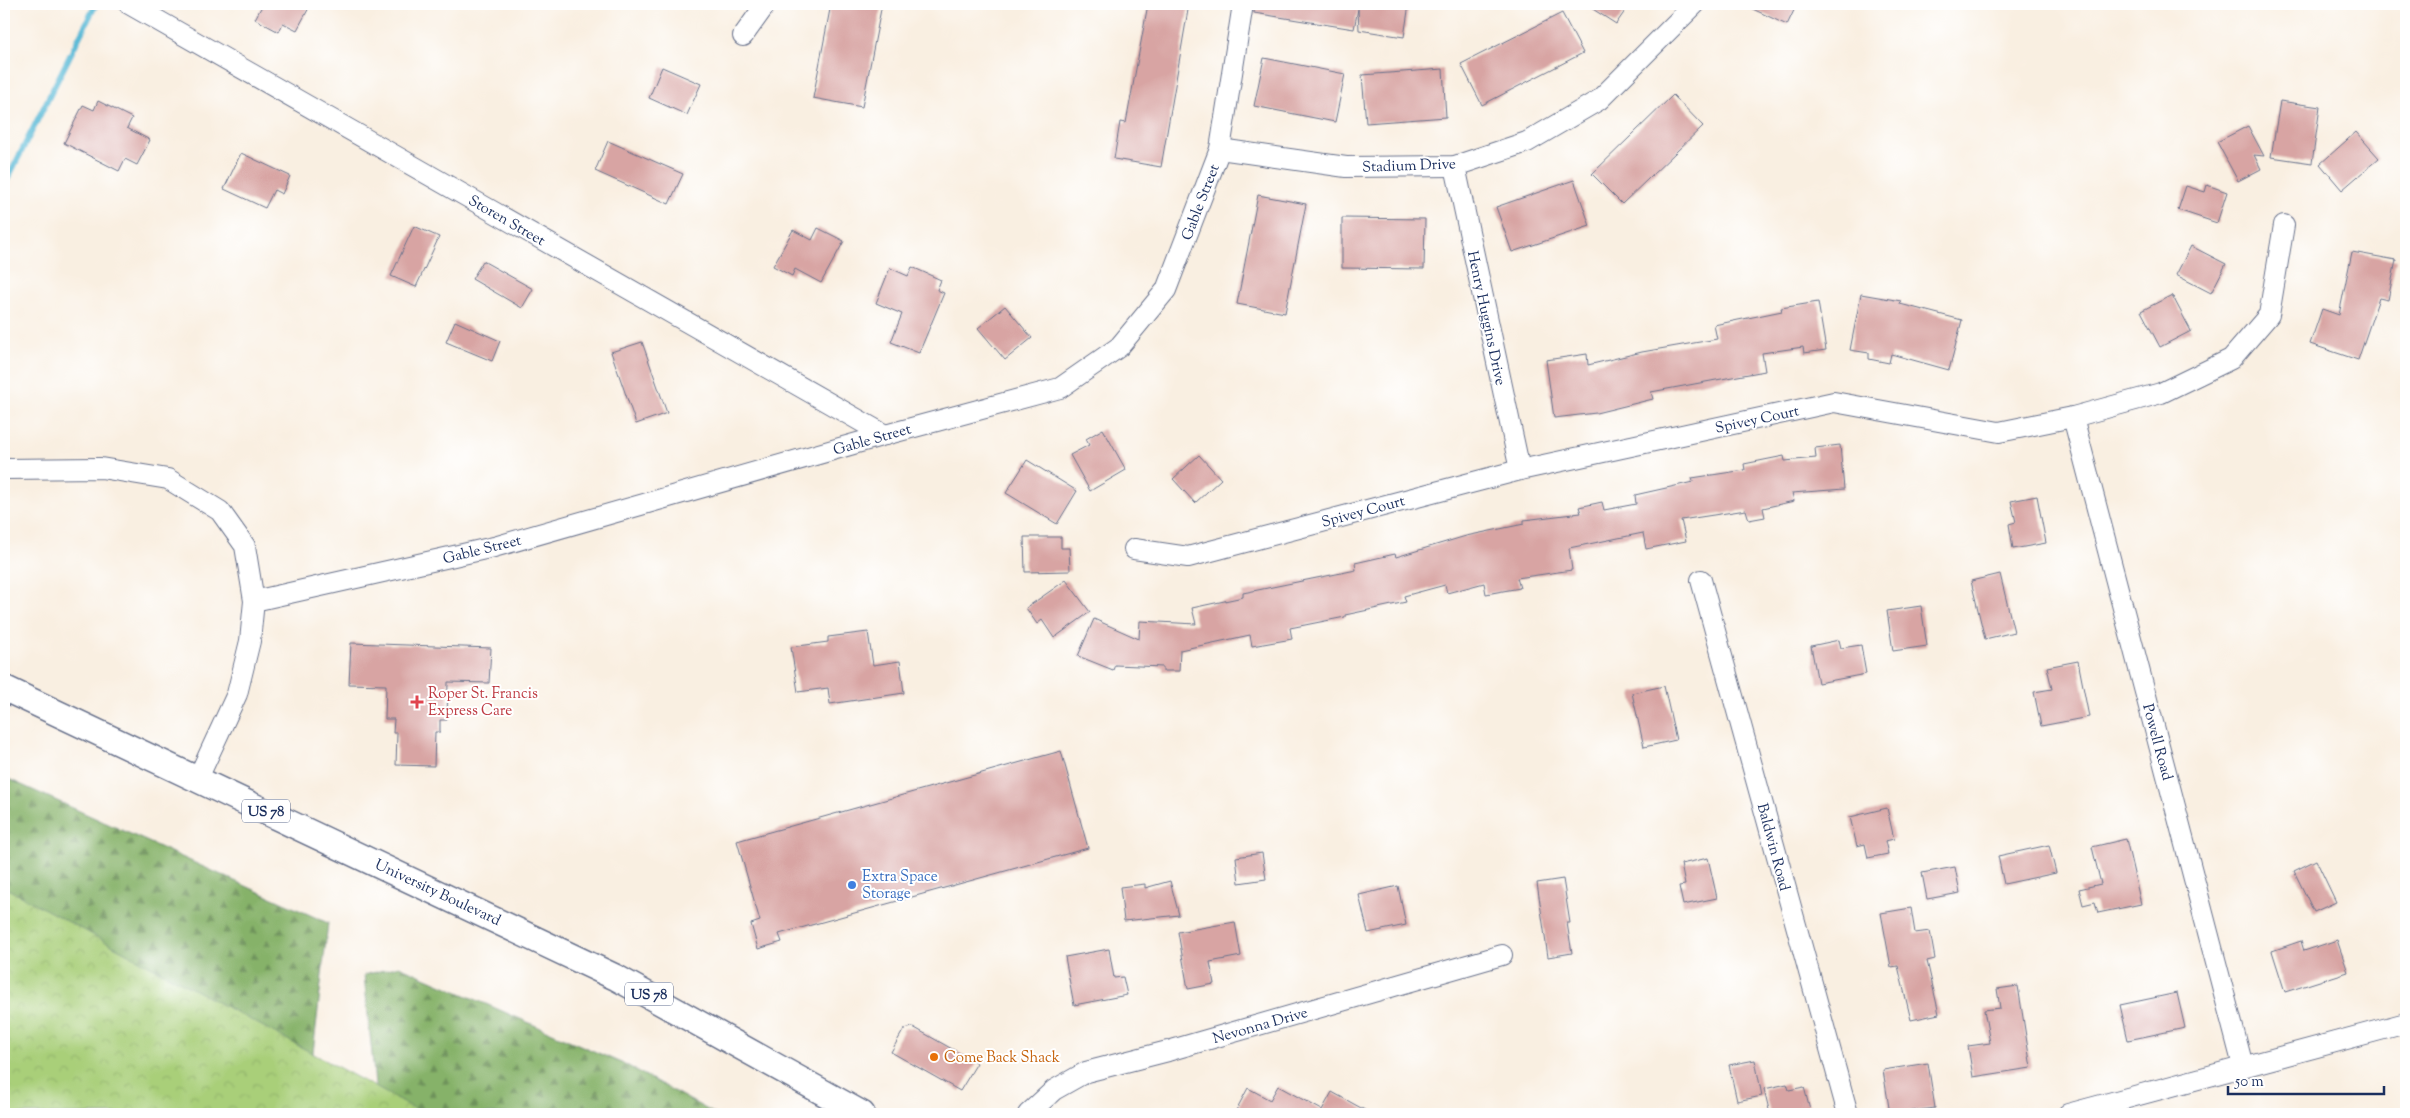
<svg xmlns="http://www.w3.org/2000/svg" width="2410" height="1118" font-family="'Sorts Mill Goudy',serif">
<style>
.forest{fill:url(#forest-firs);stroke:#507064}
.park{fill:url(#park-crowns);stroke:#627f6c}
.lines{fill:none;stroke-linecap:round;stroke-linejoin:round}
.stream{stroke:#58b9d6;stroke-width:6}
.building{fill:#d8a4a3}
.minor-casing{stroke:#69728c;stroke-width:22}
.major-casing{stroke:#69728c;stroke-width:28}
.minor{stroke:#fff;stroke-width:20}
.major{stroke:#fff;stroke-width:25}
.health-dot{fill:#e0444e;stroke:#fff;stroke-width:2}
.shop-dot{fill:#3f7fe0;stroke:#fff;stroke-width:2}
.food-dot{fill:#e8710a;stroke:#fff;stroke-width:2}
.labels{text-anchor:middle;stroke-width:4;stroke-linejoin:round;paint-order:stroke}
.shield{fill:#fff;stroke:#5f6d8e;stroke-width:1}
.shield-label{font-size:14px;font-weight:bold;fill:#1b2f5e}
.street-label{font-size:15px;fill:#1b2f5e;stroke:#fff}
.health-label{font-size:15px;fill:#be3a42;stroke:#fff;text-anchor:start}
.shop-label{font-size:15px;fill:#366cbe;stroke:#fff;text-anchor:start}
.food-label{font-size:15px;fill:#c56008;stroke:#fff;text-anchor:start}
</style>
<defs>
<pattern id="forest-firs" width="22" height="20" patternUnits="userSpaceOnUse" patternTransform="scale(1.25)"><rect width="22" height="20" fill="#86b269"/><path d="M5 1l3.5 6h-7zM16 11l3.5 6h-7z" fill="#6d915a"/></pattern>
<pattern id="park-crowns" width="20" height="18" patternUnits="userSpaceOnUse" patternTransform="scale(1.25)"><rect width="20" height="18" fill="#a9cf79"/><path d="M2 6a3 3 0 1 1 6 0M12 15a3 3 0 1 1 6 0" fill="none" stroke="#91b26b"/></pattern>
</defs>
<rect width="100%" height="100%" fill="#fff"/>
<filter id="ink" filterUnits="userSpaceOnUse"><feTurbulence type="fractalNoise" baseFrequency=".02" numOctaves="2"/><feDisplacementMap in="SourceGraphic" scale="10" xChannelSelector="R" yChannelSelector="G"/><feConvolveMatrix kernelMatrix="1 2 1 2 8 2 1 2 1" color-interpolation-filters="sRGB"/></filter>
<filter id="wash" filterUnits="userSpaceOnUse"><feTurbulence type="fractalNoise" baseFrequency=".0096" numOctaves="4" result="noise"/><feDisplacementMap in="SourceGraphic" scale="20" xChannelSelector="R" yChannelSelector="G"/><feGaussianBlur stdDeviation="1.12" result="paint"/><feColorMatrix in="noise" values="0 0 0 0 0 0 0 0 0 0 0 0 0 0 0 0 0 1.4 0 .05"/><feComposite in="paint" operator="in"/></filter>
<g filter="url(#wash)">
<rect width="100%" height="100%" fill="#f9efe1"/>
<!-- forest -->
<g class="forest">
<path d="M4 777 328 923 306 1114 4 1073Z"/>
<path d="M399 966 628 1066 715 1114H378L364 975Z"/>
</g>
<!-- park -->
<path class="park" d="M4 887 425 1114H4Z"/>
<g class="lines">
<!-- stream -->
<path class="stream" d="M4 186 96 4"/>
</g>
<g id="blocks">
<!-- building -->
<g class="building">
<path d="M263 4H311L297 30 283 23 279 32 255 19Z"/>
<path d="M831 4H882L862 107 813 98Z"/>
<path d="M1148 4H1189L1161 167 1114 159 1120 122 1126 123Z"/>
<path d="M1255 4H1409L1404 37 1359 30 1358 9 1354 29 1254 13Z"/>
<path d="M1585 4H1630L1616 24Z"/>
<path d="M1742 4H1797L1787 25Z"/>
<path d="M1562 13 1583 53 1482 105 1461 64Z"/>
<path d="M1264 58 1345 74 1335 122 1254 106Z"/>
<path d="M662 67 701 84 687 115 649 98Z"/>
<path d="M1443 69 1446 117 1366 123 1362 75Z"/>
<path d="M1673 95 1703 126 1622 204 1592 174Z"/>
<path d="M98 101 132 118 127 128 150 140 137 165 125 159 119 171 64 143 83 105 94 110Z"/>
<path d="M2280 101 2320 107 2312 163 2271 157Z"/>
<path d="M2248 126 2264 156 2254 155 2261 169 2238 181 2217 142Z"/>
<path d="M2356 132 2379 158 2342 190 2320 164Z"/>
<path d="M608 141 683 174 669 204 595 171Z"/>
<path d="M241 153 290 176 282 194 274 190 265 208 224 189Z"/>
<path d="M1574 180 1590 226 1512 252 1496 207Z"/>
<path d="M2207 185 2227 192 2217 223 2178 210 2186 186 2205 192Z"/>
<path d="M1258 195 1306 204 1285 313 1237 304Z"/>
<path d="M1342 218 1425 219 1424 269 1342 268Z"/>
<path d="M414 226 439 237 416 287 391 276Z"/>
<path d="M818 228 844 241 821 283 795 269 792 276 773 266 793 230 812 240Z"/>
<path d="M2191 246 2226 264 2211 293 2176 275Z"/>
<path d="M2352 252 2396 260 2388 300 2379 298 2358 360 2310 344 2322 309 2339 315Z"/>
<path d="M483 261 533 289 522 308 472 279Z"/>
<path d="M912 267 941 280 937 290 944 293 919 353 891 342 902 314 876 303 890 268 908 276Z"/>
<path d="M1861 294 1901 301 1900 304 1962 320 1949 370 1891 354 1889 363 1869 359V353L1850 350Z"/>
<path d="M2172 295 2191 331 2160 347 2141 311Z"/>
<path d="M1818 302 1826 350 1804 353 1803 347 1762 353 1765 371 1651 392 1653 399 1596 413 1554 418 1546 360 1587 354 1588 365 1642 352 1717 339 1714 325 1782 311 1781 308Z"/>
<path d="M1005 306 1032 338 1005 360 978 328Z"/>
<path d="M455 321 500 341 492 361 446 342Z"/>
<path d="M642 342 667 413 636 424 611 352Z"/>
<path d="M1103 429 1126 470 1090 491 1070 455 1089 445 1086 439Z"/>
<path d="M1840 445 1844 489 1792 493 1794 501 1763 508 1765 517 1749 520 1746 510 1681 520 1686 541 1646 549 1643 533 1569 548 1572 570 1517 578 1520 588 1486 594 1484 583 1447 593 1445 585 1404 596 1406 602 1345 615V617L1290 628 1292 639 1252 646 1250 635 1180 650 1179 671H1163V667L1115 665 1113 670 1078 656 1094 619 1139 639 1140 621 1196 624 1192 608 1243 597V593L1356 570 1355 563 1395 554 1396 557 1466 536 1524 524V520L1581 513 1579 507 1602 502 1604 510 1636 504 1635 495 1693 482 1692 478 1745 470 1744 464 1784 456 1785 461 1816 458 1815 448Z"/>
<path d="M1199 455 1221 479 1195 503 1173 479Z"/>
<path d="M1027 460 1077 491 1057 524 1006 493Z"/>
<path d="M2037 496 2046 543 2013 549 2009 524 2016 522 2011 501Z"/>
<path d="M1024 537H1061V548H1069L1070 571 1025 572Z"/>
<path d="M2000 574 2014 632 1985 639 1971 581Z"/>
<path d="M1066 580 1090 612 1054 638 1042 620 1037 624 1026 608Z"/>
<path d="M1921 606 1927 646 1893 651 1887 611Z"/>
<path d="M868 632 873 665 900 661 904 693 830 704 828 688 798 692 791 647 828 642V637Z"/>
<path d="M1839 640 1841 648 1861 645 1866 674 1818 683 1811 646Z"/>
<path d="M351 643 491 648 489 683 448 682 447 720H440V732H435L434 766 396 765 397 733H393L394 719H385L386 685 349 684Z"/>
<path d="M2078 661 2089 717 2041 726 2034 692 2052 689 2047 667Z"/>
<path d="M1664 686 1676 740 1644 747 1632 693Z"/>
<path d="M1061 751 1088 848 779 934 782 942 758 949 751 924 760 921 737 841Z"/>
<path d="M1887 808 1894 839 1885 841 1888 854 1868 858 1865 844 1857 846 1850 817Z"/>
<path d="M2126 839 2141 904 2098 913 2095 902 2083 905 2079 889 2101 884 2092 847Z"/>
<path d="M2049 845 2056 873 2004 884 1998 856Z"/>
<path d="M1262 853 1266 879 1239 883 1236 857Z"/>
<path d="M1708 858 1717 898 1683 905 1679 886 1685 885 1681 864Z"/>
<path d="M2316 860 2336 902 2314 912 2294 871Z"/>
<path d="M1955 867 1960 893 1927 899 1922 873Z"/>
<path d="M1563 879 1570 923H1567L1572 953 1548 957 1537 883Z"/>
<path d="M1170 881 1179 915 1124 921 1120 887 1145 884V888Z"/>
<path d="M1398 886 1406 925 1368 933 1359 895Z"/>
<path d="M1911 908 1915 933 1930 931 1935 959 1927 961 1939 1014 1911 1020 1898 966 1891 967 1881 913Z"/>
<path d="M1235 922 1241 956 1210 962 1214 984 1188 989 1178 932Z"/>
<path d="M2337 940 2348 972 2285 992 2272 951 2301 941 2304 951Z"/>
<path d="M1109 949 1114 978 1123 977 1127 995 1074 1005 1065 957Z"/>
<path d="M2018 986 2031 1068 1973 1077 1968 1046 1990 1043 1984 1010 2000 1008 1997 989Z"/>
<path d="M2177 993 2185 1028 2128 1040 2120 1005Z"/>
<path d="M913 1027 977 1063 960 1091 891 1052 904 1029Z"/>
<path d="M1755 1060 1762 1096 1737 1101 1729 1065Z"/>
<path d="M1928 1063 1935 1108 1890 1114 1883 1070Z"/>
<path d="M1787 1084 1789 1090 1804 1087 1811 1114H1770L1764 1089Z"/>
<path d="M1278 1086 1322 1110 1332 1092 1372 1114H1234L1248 1088 1270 1100Z"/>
</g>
</g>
</g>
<g filter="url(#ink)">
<use href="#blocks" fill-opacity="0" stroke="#69728c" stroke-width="1"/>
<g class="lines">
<defs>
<g id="minor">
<path d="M129 4 885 435"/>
<path d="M743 36 766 4"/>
<path d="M1220 149 1346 167 1455 166 1527 142 1599 100 1695 4"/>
<path d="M1455 166 1520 470"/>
<path d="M2073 417 2243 1066"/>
<path d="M4 469 101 468 168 479 220 511 245 546 254 601 250 641 237 694 198 778"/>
<path d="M1134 549 1188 557 1520 470 1834 402 1999 432 2073 417 2161 393 2231 359 2269 315 2284 225"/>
<path d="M1701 580 1848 1114"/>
<path d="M254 601 494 547 885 435 1060 388 1119 347 1166 290 1220 149 1243 4"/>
<path d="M1028 1114 1054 1090 1086 1072 1168 1051 1502 955"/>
<path d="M2068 1114 2406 1023"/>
</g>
<path id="major" d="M4 688 617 978 862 1114"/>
</defs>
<!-- minor casing -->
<use href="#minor" class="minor-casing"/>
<!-- major casing -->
<use href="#major" class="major-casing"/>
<!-- minor -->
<use href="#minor" class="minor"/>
<!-- major -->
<use href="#major" class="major"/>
</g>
</g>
<!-- markers -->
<path class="health-dot" d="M414.5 694.5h5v5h5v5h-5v5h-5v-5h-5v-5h5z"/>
<circle class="shop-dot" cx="852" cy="885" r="5"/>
<circle class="food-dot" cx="934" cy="1057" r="5"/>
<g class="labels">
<!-- shield labels -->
<g class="shield">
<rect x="242" y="799.5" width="48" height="23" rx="4"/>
<rect x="625" y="982.5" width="48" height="23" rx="4"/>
</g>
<g class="shield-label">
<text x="266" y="816">US 78</text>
<text x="649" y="999">US 78</text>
</g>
<!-- street labels -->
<g class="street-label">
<text transform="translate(1409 165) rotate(-2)" y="5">Stadium Drive</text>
<text transform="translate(1200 202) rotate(-69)" y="5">Gable Street</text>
<text transform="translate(507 220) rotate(30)" y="5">Storen Street</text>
<text transform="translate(1487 318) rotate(78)" y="5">Henry Huggins Drive</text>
<text transform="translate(1757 419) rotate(-12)" y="5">Spivey Court</text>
<text transform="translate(872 439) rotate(-16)" y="5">Gable Street</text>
<text transform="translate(1363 511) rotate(-15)" y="5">Spivey Court</text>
<text transform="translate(482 549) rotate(-14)" y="5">Gable Street</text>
<text transform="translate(2158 742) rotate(75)" y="5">Powell Road</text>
<text transform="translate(1774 847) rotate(75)" y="5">Baldwin Road</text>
<text transform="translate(438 892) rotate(25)" y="5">University Boulevard</text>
<text transform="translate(1260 1025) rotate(-16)" y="5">Nevonna Drive</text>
</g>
<!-- health labels -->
<g class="health-label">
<text x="428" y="698">Roper St. Francis<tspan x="428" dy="17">Express Care</tspan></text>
</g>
<!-- shop labels -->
<g class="shop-label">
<text x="862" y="881">Extra Space<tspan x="862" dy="17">Storage</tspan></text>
</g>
<!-- food labels -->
<g class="food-label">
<text x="944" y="1062">Come Back Shack</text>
</g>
</g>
<!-- margin -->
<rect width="2410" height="1118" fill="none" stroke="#fff" stroke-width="20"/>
<!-- scale -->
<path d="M2228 1086v8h156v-8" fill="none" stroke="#1b2f5e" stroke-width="2.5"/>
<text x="2235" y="1086" font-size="15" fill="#1b2f5e" stroke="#ffffff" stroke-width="4" paint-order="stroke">50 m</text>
</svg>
